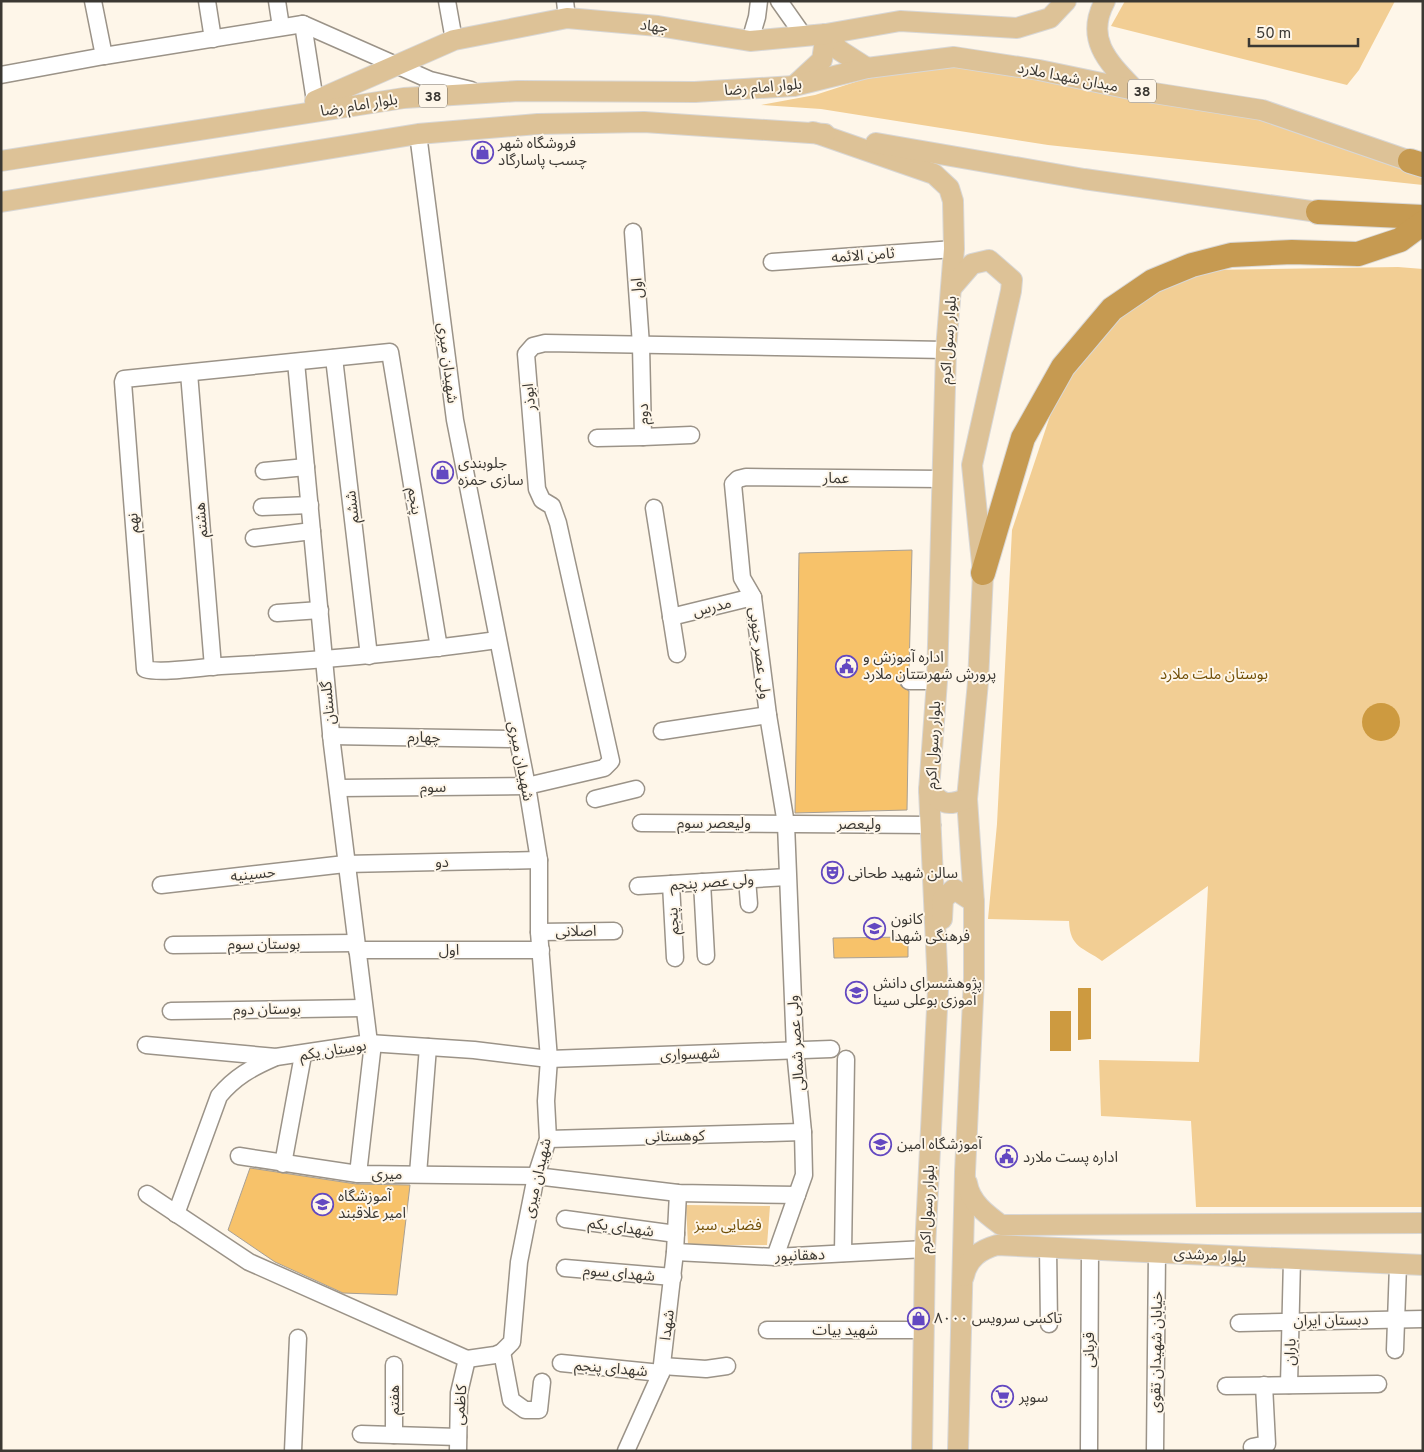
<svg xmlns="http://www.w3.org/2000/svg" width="1424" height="1452" font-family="Overpass,'Noto Sans Arabic',sans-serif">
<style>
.green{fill:#f2ce94}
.water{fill:#cd9a40}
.building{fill:#f7c26a;stroke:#a8a095}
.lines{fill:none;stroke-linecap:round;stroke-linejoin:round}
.minor-casing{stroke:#9b9388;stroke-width:19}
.major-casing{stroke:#d8d7d6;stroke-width:22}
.highway-casing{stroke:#d8d7d6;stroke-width:26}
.minor{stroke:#fff;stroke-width:16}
.major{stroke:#ddc297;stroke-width:20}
.highway{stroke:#c69a51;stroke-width:24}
.labels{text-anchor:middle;stroke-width:4;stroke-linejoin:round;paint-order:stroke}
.shield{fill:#fef6e9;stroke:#76716a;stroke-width:1}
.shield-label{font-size:14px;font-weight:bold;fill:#3b3833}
.street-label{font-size:15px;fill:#3b3833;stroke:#fef6e9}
.poi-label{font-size:15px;fill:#3b3833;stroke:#fef6e9;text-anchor:start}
.park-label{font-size:15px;fill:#714f07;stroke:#fef6e9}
</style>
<rect width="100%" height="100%" fill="#fef6e9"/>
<!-- green -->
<g class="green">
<path d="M1125 1H1395L1359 70 1347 85 1111 26Z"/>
<path d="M953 64 1260 116 1316 135 1413 173 1423 175V185L1048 145 821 109 761 105 815 95 883 73Z"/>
<path d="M1398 267 1423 269V1207H1196L1191 1121 1101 1116 1099 1060 1199 1062 1208 886 1102 961C1083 947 1070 948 1069 921L988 919 997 824 1012 530 1054 404 1098 334 1135 302 1208 270Z"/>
<path d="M686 1205 770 1206 767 1245H688Z"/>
</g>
<!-- water -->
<g class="water">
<circle cx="1381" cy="722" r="19"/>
<path d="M1078 988H1091V1039L1078 1040Z"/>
<rect x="1050" y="1011" width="21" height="40"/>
</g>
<!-- building -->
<g class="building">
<path d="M912 550 909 671 904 673 899 681 901 686 909 691 907 810 795 813 799 553Z"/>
<path d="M908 937V957L834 958 833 938Z"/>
<path d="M250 1168 356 1184 410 1185 397 1295 343 1293 275 1262 228 1230Z"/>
</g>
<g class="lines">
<defs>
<g id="minor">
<path d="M93 1 104 56"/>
<path d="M207 1 213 39"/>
<path d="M277 1 281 27"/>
<path d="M447 1 454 40"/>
<path d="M565 1 567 18"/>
<path d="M779 1 803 35"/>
<path d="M303 24 315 101"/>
<path d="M750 41 757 17 759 1"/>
<path d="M1 75 104 56 303 24 430 80 471 90"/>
<path d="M418 134 455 420 527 786 539 860V932L549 1059 546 1101 548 1139 536 1176 519 1262 512 1342 502 1352 495 1355 467 1359"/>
<path d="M772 262 954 249"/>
<path d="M334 358 369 656"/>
<path d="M296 362 332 744 369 1043"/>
<path d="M189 373 213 667"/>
<path d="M643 437 691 435"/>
<path d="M597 438 643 437 641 345 633 232"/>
<path d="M264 471 306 467"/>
<path d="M262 507 310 505"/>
<path d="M654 508 677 654"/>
<path d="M254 538 312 531"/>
<path d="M277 613 320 610"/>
<path d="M671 617 753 597"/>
<path d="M439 648 390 352 124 379 123 382 145 669C161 674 203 667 221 666 314 661 405 653 497 640"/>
<path d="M909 681H937"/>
<path d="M662 731 768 715"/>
<path d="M331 736 516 739"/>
<path d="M339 788 527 786 604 768 611 761 558 523 552 506 542 500 537 489 526 354 533 346 545 343 946 350"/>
<path d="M595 799 636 789"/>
<path d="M641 823 932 825"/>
<path d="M747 879 749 904"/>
<path d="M702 882 706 956"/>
<path d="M671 884 675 958"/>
<path d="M161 885 345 864 539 860"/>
<path d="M638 886 787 877"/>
<path d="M539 932 614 931"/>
<path d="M173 945 356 943"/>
<path d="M357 950H541"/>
<path d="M171 1011 363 1008"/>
<path d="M146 1045 276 1057 369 1043 474 1050 549 1059 831 1049"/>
<path d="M548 1139 803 1132"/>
<path d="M239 1156 358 1174 536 1176 678 1193 797 1195"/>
<path d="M283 1164 303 1055"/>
<path d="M358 1174 373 1043"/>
<path d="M418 1174 428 1047"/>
<path d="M147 1194 249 1262 467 1359"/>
<path d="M176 1214 219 1096C235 1077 251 1068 274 1058"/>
<path d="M565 1219 676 1234"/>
<path d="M1048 1247 1049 1324"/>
<path d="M675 1252 775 1257 925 1249"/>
<path d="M843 1253 846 1059"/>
<path d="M775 1257 804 1175 803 1132 795 1050 786 824 768 715 753 597 742 578 733 484 738 479 746 477 942 479"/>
<path d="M565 1268 673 1277"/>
<path d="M1239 1323 1423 1319"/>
<path d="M767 1330H924"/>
<path d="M1395 1350 1398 1265"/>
<path d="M502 1352 511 1400 525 1410H539L542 1382"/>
<path d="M561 1363 661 1373"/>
<path d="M662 1366 706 1369 727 1366"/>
<path d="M1289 1385 1292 1259"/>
<path d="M1226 1386 1378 1384"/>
<path d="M361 1434 458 1437"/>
<path d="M394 1435V1365"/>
<path d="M1252 1447 1267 1444 1264 1385"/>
<path d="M293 1451 298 1338"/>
<path d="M458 1451 459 1393 467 1359"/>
<path d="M626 1451 661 1373 675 1252 678 1193"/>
<path d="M1089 1451 1090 1249"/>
<path d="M1155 1451 1157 1253"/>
</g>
<g id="major">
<path d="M1105 1C1084 40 1109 63 1135 90"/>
<path d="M826 34 839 50 867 68"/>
<path d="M795 85 822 60 826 34"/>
<path d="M317 111 315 101 454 40 567 18 658 26 750 41 826 34 900 21 1017 28 1050 18 1066 1"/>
<path d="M813 132 934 174 949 188 953 201 954 249 946 350 937 681 929 790 938 989 925 1249 922 1451"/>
<path d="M876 143 1084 179 1318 212"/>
<path d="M1 161 404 98 518 91 695 92 794 86 867 68 954 57 1039 70 1135 90 1262 110 1410 161"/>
<path d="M1 202 418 134 538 124 644 122 825 134"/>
<path d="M953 286 972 264 989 260 1012 280 1011 291 972 465 983 573 978 682 967 799 974 902V978L965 1172 958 1451"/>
<path d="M929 790C943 806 948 805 967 799"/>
<path d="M942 919 943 899 954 889 974 902"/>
<path d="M967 1183C970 1202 986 1214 1001 1225L1423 1223"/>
<path d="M964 1276C968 1258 980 1250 997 1245L1423 1265"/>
</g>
<g id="highway">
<path d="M1410 161 1423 165"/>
<path d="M1318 212 1423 217"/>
<path d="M983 573 1023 438 1063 367 1112 309 1153 281 1192 265 1231 255 1292 252 1358 254 1400 240 1423 223"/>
</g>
</defs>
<!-- minor casing -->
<use href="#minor" class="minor-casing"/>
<!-- major casing -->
<use href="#major" class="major-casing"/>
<!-- highway casing -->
<use href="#highway" class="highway-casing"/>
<!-- minor -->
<use href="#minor" class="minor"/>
<!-- major -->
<use href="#major" class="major"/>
<!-- highway -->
<use href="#highway" class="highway"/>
</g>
<!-- icons -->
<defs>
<symbol id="shop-ring" viewBox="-11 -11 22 22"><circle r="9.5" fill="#fef6e9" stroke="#6348c1" stroke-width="1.5"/><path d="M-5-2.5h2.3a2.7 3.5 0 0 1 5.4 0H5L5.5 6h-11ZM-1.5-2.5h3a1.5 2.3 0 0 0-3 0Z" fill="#6348c1"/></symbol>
<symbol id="civic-ring" viewBox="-11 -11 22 22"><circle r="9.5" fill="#fef6e9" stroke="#6348c1" stroke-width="1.5"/><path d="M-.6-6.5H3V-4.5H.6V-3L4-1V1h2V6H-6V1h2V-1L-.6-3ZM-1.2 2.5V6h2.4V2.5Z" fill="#6348c1"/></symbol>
<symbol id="theatre-ring" viewBox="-11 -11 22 22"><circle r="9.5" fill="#fef6e9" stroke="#6348c1" stroke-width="1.5"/><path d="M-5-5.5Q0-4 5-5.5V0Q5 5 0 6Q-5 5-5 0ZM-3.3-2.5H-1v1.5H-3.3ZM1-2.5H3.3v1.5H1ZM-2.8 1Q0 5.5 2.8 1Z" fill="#6348c1"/></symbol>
<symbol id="school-ring" viewBox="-11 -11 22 22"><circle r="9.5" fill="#fef6e9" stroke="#6348c1" stroke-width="1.5"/><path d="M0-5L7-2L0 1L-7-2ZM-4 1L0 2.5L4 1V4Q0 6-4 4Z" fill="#6348c1"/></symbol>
<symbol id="supermarket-ring" viewBox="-11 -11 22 22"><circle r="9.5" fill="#fef6e9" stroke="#6348c1" stroke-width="1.5"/><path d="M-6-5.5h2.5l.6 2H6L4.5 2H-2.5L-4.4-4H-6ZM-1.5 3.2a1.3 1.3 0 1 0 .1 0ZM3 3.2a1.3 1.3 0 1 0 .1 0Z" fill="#6348c1"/></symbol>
</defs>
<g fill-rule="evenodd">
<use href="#shop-ring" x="470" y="140" width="25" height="25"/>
<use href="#shop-ring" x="430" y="460" width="25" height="25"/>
<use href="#civic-ring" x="834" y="654" width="25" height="25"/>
<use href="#theatre-ring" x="820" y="860" width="25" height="25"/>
<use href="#school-ring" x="862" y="916" width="25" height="25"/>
<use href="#school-ring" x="844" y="980" width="25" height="25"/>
<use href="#school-ring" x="868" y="1132" width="25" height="25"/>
<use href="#civic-ring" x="994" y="1144" width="25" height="25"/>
<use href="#school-ring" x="310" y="1192" width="25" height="25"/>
<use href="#shop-ring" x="906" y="1306" width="25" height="25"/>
<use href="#supermarket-ring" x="990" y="1384" width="25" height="25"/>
</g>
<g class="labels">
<!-- shield labels -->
<g class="shield">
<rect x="1128" y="79.5" width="28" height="23" rx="4"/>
<rect x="419" y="84.5" width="28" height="23" rx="4"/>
</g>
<g class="shield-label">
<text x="1142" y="96">38</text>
<text x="433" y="101">38</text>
</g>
<!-- street labels -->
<g class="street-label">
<text transform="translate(654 26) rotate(7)" y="5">جهاد</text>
<text transform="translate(1068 77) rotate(11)" y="5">میدان شهدا ملارد</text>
<text transform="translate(763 87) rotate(-5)" y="5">بلوار امام رضا</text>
<text transform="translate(359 105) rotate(-9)" y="5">بلوار امام رضا</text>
<text transform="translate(863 255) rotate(-4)" y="5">ثامن الائمه</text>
<text transform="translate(637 288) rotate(-94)" y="5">اول</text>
<text transform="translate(948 340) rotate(-86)" y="5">بلوار رسول اکرم</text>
<text transform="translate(448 363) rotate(83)" y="5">شهیدان میری</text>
<text transform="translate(529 397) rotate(-95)" y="5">ابوذر</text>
<text transform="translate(643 414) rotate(-91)" y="5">دوم</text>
<text transform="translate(836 478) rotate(1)" y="5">عمار</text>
<text transform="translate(415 501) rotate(81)" y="5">پنجم</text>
<text transform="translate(352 507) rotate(-97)" y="5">ششم</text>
<text transform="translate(201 520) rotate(-95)" y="5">هشتم</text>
<text transform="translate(133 523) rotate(-94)" y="5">نهم</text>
<text transform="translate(712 607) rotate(-14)" y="5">مدرس</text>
<text transform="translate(760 653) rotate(83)" y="5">ولی عصر جنوبی</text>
<text transform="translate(328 703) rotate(-95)" y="5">گلستان</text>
<text transform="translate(424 737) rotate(1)" y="5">چهارم</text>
<text transform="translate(933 745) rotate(-87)" y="5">بلوار رسول اکرم</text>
<text transform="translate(521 761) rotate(79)" y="5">شهیدان میری</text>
<text transform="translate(433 787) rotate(-1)" y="5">سوم</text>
<text x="714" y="828">ولیعصر سوم</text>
<text x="859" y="829">ولیعصر</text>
<text transform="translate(442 862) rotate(-1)" y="5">دو</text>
<text transform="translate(253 874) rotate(-6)" y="5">حسینیه</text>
<text transform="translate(712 882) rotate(-4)" y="5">ولی عصر پنجم</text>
<text transform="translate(673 921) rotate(-93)" y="5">پنجم</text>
<text transform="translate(576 931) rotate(-1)" y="5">اصلانی</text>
<text x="264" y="949">بوستان سوم</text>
<text x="449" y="955">اول</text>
<text transform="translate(267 1009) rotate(-1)" y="5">بوستان دوم</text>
<text transform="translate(796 1043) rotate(-94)" y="5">ولی عصر شمالی</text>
<text transform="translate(333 1050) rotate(-9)" y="5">بوستان یکم</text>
<text transform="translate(690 1054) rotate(-2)" y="5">شهسواری</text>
<text transform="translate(675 1136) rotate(-1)" y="5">کوهستانی</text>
<text x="387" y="1179">میری</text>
<text transform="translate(537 1178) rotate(-77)" y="5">شهیدان میری</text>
<text transform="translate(927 1209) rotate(-87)" y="5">بلوار رسول اکرم</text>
<text transform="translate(621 1227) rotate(8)" y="5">شهدای یکم</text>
<text transform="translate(800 1255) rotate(-2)" y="5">دهقانپور</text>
<text transform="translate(1210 1255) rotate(3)" y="5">بلوار مرشدی</text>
<text transform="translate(619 1273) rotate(5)" y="5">شهدای سوم</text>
<text transform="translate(1331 1320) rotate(-1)" y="5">دبستان ایران</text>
<text transform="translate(667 1325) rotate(-83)" y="5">شهدا</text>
<text x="845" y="1335">شهید بیات</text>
<text transform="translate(1089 1350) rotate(-90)" y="5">قربانی</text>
<text transform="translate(1156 1352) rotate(-89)" y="5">خیابان شهیدان تقوی</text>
<text transform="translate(1290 1352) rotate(-88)" y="5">باران</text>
<text transform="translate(611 1368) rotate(5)" y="5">شهدای پنجم</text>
<text transform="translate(394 1400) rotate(-90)" y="5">هفتم</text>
<text transform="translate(460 1405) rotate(-86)" y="5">کاظمی</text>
</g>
<!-- poi labels -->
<g class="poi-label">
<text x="498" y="148">فروشگاه شهر<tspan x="498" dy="17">چسب پاسارگاد</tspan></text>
<text x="458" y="468">جلوبندی<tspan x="458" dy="17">سازی حمزه</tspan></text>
<text x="863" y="662">اداره آموزش و<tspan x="863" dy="17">پرورش شهرستان ملارد</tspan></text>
<text x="848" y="878">سالن شهید طحانی</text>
<text x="891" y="924">کانون<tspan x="891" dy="17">فرهنگی شهدا</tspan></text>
<text x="873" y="988">پژوهشسرای دانش<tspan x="873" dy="17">آموزی بوعلی سینا</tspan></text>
<text x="897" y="1149">آموزشگاه امین</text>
<text x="1023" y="1162">اداره پست ملارد</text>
<text x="338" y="1201">آموزشگاه<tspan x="338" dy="17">امیر علاقبند</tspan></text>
<text x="934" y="1323">تاکسی سرویس ۸۰۰۰</text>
<text x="1019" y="1402">سوپر</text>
</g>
<!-- park labels -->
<g class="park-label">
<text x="1214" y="679">بوستان ملت ملارد</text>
<text x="728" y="1230">فضایی سبز</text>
</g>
</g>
<!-- border -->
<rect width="1424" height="1452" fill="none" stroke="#3b3833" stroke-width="5"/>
<!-- scale -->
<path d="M1249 38v8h109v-8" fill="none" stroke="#3b3833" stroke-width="2.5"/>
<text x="1256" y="38" font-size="15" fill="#3b3833" stroke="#fef6e9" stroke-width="4" paint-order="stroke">50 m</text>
</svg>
